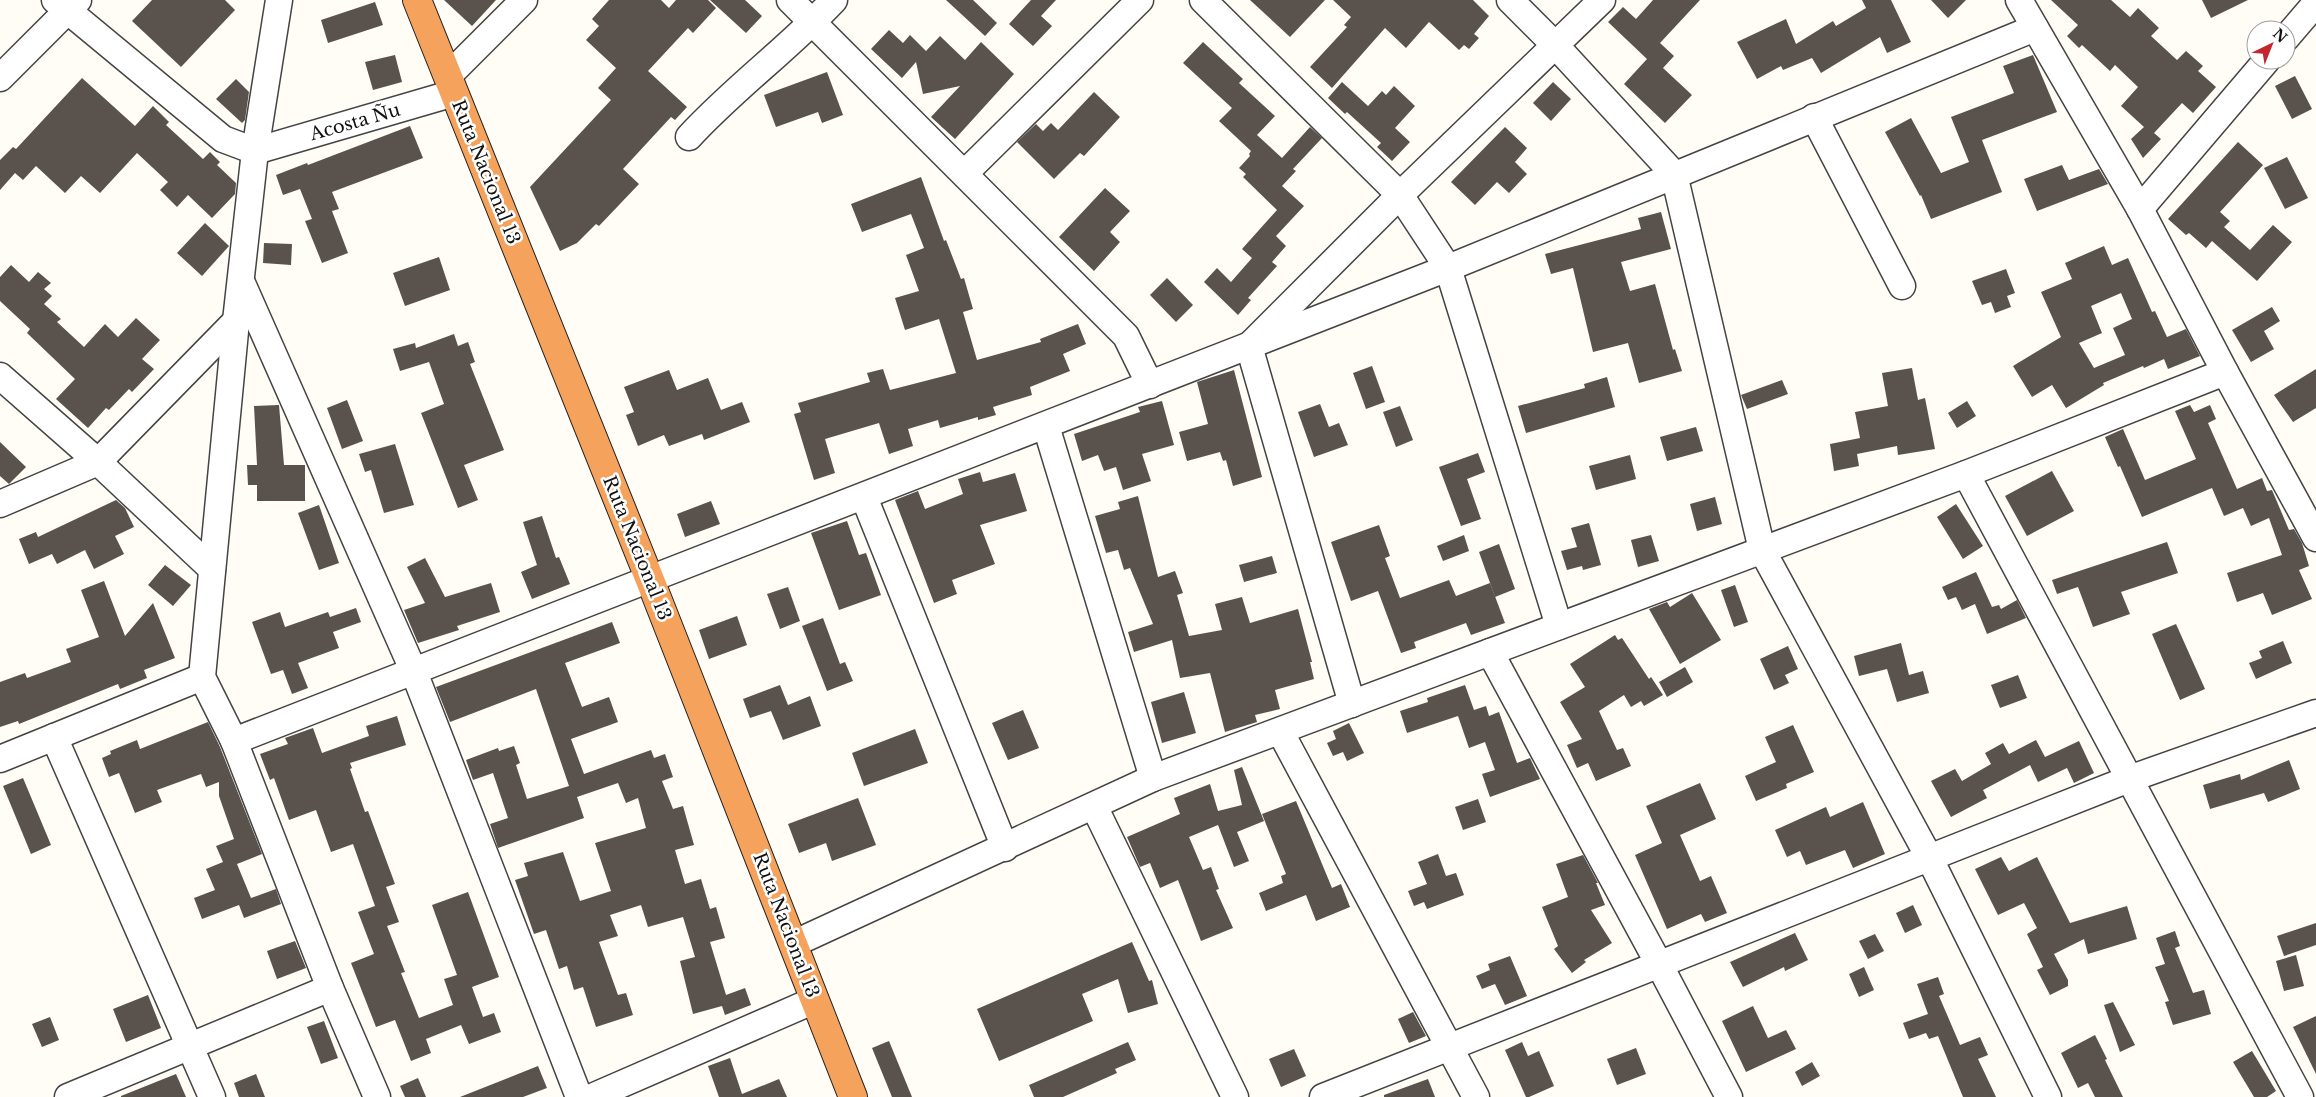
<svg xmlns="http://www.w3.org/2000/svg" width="2316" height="1097" font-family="'Libre Baskerville',serif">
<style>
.building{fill:#5a524d;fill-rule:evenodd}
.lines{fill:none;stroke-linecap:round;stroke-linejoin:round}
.minor-casing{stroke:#444;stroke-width:29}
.highway-casing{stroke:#222;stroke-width:30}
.minor{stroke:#fff;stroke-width:26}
.highway{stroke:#f5a25d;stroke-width:28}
.labels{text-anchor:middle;stroke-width:5;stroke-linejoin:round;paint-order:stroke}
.street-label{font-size:18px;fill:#111;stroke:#fff}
</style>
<rect width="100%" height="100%" fill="#fffdf5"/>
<!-- building -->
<g class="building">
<path d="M152 0H225L235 10 181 67 132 21Z"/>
<path d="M444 0H496L472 26Z"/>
<path d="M609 0H661L669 8 676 0H708L716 8 693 33 688 28 648 71 687 107 675 120 671 117 623 169 639 184 599 226 596 224 577 243 560 251 530 187 611 100 598 88 616 68 586 40 599 26 592 19Z"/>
<path d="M710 0H745L762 16 746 33Z"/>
<path d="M946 0H973L997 23 985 36Z"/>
<path d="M1031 0H1056L1041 16 1052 26 1033 46 1009 24Z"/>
<path d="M1250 0H1325L1290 37Z"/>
<path d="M1333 0H1473L1489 16 1474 34 1479 38 1469 49 1464 45 1459 50 1429 22 1406 48 1385 28 1332 88 1310 67 1347 27 1344 25 1351 17Z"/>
<path d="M1653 0H1700L1660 43 1674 56 1663 68 1692 95 1665 123 1624 84 1647 59 1608 22 1623 7 1636 19Z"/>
<path d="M1862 0H1891L1911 42 1887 53 1880 37 1821 73 1812 58 1783 70 1781 66 1757 79 1737 42 1786 19 1796 44 1833 21 1836 26 1866 8Z"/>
<path d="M1931 0H1966L1948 18Z"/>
<path d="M2051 0H2111L2130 17 2138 8 2159 28 2151 36 2177 60 2186 51 2203 66 2198 71 2216 87 2193 113 2182 103 2154 133 2161 139 2143 158 2131 139 2144 127 2121 106 2138 87 2115 65 2110 71 2082 45 2079 48 2067 36 2078 25Z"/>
<path d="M2202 0H2248L2211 18Z"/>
<path d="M375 2 383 25 328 43 321 20Z"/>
<path d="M889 30 903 43 910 35 926 51 940 36 965 60 981 42 1014 74 955 139 931 117 960 86 923 94 916 62 902 78 871 49Z"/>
<path d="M1203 42 1243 79 1239 83 1275 116 1257 135 1282 158 1310 127 1322 138 1293 169 1296 171 1282 186 1304 206 1276 236 1286 246 1272 262 1277 266 1248 298 1251 300 1238 315 1204 282 1217 268 1231 282 1252 258 1242 249 1277 210 1243 177 1246 174 1239 168 1250 156 1249 154 1251 151 1219 121 1232 108 1183 63Z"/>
<path d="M395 55 402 82 373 90 365 62Z"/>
<path d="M2033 55 2057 112 1982 140 2002 192 1931 219 1921 195 1920 196 1885 132 1911 118 1941 173 1969 162 1951 117 2014 93 2003 66Z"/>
<path d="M827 72 843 115 822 123 818 112 776 127 764 95Z"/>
<path d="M2295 76 2312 109 2292 119 2275 86Z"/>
<path d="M82 78 135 126 153 106 169 122 166 125 203 159 210 152 220 162 217 165 236 183 235 194 212 218 188 195 177 207 160 190 168 182 137 153 100 193 81 176 65 193 36 166 23 180 15 173 0 190V160L13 147 16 149Z"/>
<path d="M236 79 249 92 245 120 242 123 216 99Z"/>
<path d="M1342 82 1368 106 1382 91 1386 95 1394 86 1415 106 1395 128 1410 142 1392 161 1377 147 1381 143 1347 112 1345 114 1328 98Z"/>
<path d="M1553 82 1571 99 1551 121 1533 103Z"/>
<path d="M1094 92 1120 117 1084 156 1080 153 1054 179 1017 142 1036 124 1043 131 1051 123 1058 130Z"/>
<path d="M410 126 423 158 332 192 339 209 332 211 348 253 322 263 305 221 312 219 300 189 283 195 276 175 307 163 308 165Z"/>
<path d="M1505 127 1527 148 1515 162 1527 174 1509 193 1497 182 1475 205 1451 182Z"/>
<path d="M2238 142 2263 165 2220 212 2230 221 2224 227 2250 250 2273 225 2292 242 2257 281 2212 241 2206 248 2189 233 2186 235 2168 219Z"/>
<path d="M2287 157 2308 198 2285 209 2264 168Z"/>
<path d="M2062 165 2069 180 2099 169 2108 184 2037 211 2024 179Z"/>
<path d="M921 177 944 241 946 240 961 279 964 278 973 309 963 312 977 360 1041 342 1040 339 1078 324 1086 344 1063 354 1070 371 1030 387 1032 395 993 407 996 415 978 420V417L940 428 938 420 908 429 913 446 889 454 879 423 825 439 835 473 814 480 794 414 801 412 798 403 870 382 867 373 883 369 890 390 956 373 939 319 905 330 895 298 919 291 906 255 924 248 911 214 862 232 851 204Z"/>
<path d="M1105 188 1130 211 1110 232 1120 242 1094 271 1059 237Z"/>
<path d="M1661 212 1671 249 1621 262 1630 291 1655 284 1673 350 1675 349 1682 371 1639 383 1628 343 1593 352 1573 268 1551 274 1545 254 1641 229 1638 218Z"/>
<path d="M205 223 229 246 202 276 177 253Z"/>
<path d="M264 243 292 244 291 265 263 263Z"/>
<path d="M2104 246 2112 265 2128 258 2152 312 2155 311 2167 337 2186 329 2200 356 2168 369 2164 359 2144 368 2143 366 2103 383 2104 385 2066 408 2052 385 2032 397 2013 366 2061 337 2041 292 2072 279 2065 263ZM2121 293 2132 319 2113 328 2125 355 2094 368 2079 343 2102 333 2091 306Z"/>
<path d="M439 257 450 290 405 306 393 273Z"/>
<path d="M11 265 29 282 38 272 51 283 44 289 52 296 44 304 61 319 57 322 84 347 105 324 118 337 136 318 160 340 142 359 154 369 132 392 129 389 109 410 106 408 88 428 56 399 75 379 27 333 30 329 0 301V277Z"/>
<path d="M2006 269 2015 293 2007 296 2011 307 1995 313 1991 302 1982 305 1972 281Z"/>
<path d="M1167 278 1193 305 1176 322 1150 295Z"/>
<path d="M2272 307 2280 321 2264 331 2274 349 2251 362 2232 330Z"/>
<path d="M454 334 458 346 468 342 475 362 470 364 504 450 464 465 478 500 458 508 421 413 444 404 429 362 400 371 393 349 415 343 416 348Z"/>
<path d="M1372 366 1385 402 1366 409 1353 373Z"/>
<path d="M1912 368 1918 400 1925 398 1935 449 1898 455 1897 446 1857 454 1859 466 1834 471 1830 444 1860 438 1855 412 1888 406 1882 373Z"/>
<path d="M2316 369V408L2293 422 2274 395Z"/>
<path d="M669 370 677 390 708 378 721 410 742 402 750 422 704 440 702 434 669 446 664 435 638 446 626 415 634 412 624 387Z"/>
<path d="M1234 370 1262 477 1233 486 1226 460 1223 461 1220 452 1187 461 1179 432 1208 424 1197 382Z"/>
<path d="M1607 377 1615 407 1526 433 1518 406 1585 388 1584 384Z"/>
<path d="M1782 380 1788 394 1747 409 1741 395Z"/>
<path d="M347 400 363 441 342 449 327 408Z"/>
<path d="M1162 401 1174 445 1142 454 1151 481 1123 490 1116 467 1104 471 1098 455 1082 461 1074 434 1140 412 1138 407Z"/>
<path d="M1967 401 1976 416 1957 428 1948 413Z"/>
<path d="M1320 404 1329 427 1339 423 1348 445 1314 457 1298 412Z"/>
<path d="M279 405 284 465H305V501H257V485H248L247 465H257L254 406Z"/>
<path d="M2190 405 2194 412 2210 405 2216 419 2208 423 2237 489 2262 478 2267 491 2272 490 2289 530 2294 529 2302 543 2309 566 2299 570 2312 599 2272 615 2263 593 2237 602 2227 573 2282 555 2269 518 2251 526 2243 508 2224 516 2212 488 2142 517 2120 466 2118 467 2105 437 2123 429 2145 480 2196 459 2175 411Z"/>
<path d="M1400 406 1413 440 1396 447 1383 412Z"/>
<path d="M1696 427 1703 451 1667 461 1660 437Z"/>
<path d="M0 442 26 467 9 484 0 476Z"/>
<path d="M395 444 414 505 384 513 371 470 365 472 359 454Z"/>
<path d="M1478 453 1485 472 1467 479 1481 519 1461 526 1439 467Z"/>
<path d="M1630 455 1636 479 1596 490 1589 466Z"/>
<path d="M2052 471 2074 511 2027 536 2005 496Z"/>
<path d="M980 472 983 482 1015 473 1027 511 980 525 995 564 952 580 957 594 934 603 895 500 918 491 925 509 963 494 958 479Z"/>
<path d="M1138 496 1158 577 1175 571 1183 593 1177 595 1189 636 1222 630 1215 604 1242 597 1250 623 1298 609 1312 662H1310L1314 679 1275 690 1280 709 1255 715 1257 722 1225 732 1210 673 1180 678 1172 640 1134 652 1128 632 1153 624 1130 568 1124 570 1118 550 1106 553 1095 516 1120 509 1118 502Z"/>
<path d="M1715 497 1722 524 1697 531 1690 504Z"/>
<path d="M116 500 125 508 134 527 115 536 124 554 94 569 85 550 57 564 52 554 29 564 19 539 36 532 38 537Z"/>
<path d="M711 501 720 524 685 537 677 514Z"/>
<path d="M1956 504 1983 546 1963 559 1937 517Z"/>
<path d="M319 505 339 563 319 570 298 513Z"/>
<path d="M542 516 556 558 559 557 570 584 532 599 521 572 537 565 523 522Z"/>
<path d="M847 521 859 555 866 553 881 595 839 610 811 533Z"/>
<path d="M1589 523 1601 565 1583 570 1582 566 1567 570 1561 551 1577 547 1571 528Z"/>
<path d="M1379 525 1390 556 1385 558 1400 598 1449 580 1456 596 1490 583 1505 623 1471 635 1466 623 1414 642 1416 648 1401 653 1378 591 1351 601 1331 542Z"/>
<path d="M1464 535 1469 551 1443 561 1437 546Z"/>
<path d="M1651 535 1659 561 1638 567 1631 540Z"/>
<path d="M2167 542 2178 573 2121 592 2130 614 2093 627 2078 587 2057 594 2052 580Z"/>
<path d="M1499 544 1515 589 1495 597 1479 552Z"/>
<path d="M1272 556 1277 573 1244 582 1239 565Z"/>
<path d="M425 558 445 597 491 583 500 612 457 626 459 630 418 643 404 610 425 603 407 567Z"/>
<path d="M165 565 191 585 173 606 148 585Z"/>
<path d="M1976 572 1992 607 1999 605 2001 609 2017 600 2026 618 1987 634 1975 604 1962 610 1956 597 1948 600 1942 587Z"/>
<path d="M104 581 125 636 153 603 175 658 144 670 147 678 120 689 118 684 19 724 18 721 0 727V682L25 673 27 678 71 662 66 649 99 637 81 590Z"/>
<path d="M1735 585 1748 622 1734 627 1721 590Z"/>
<path d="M788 587 800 621 780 629 767 594Z"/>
<path d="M1692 593 1721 640 1680 664 1649 609 1667 602 1670 607Z"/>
<path d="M356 608 361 622 333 632 339 648 298 663 308 688 292 694 283 670 271 674 252 622 280 612 285 627 328 612 330 617Z"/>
<path d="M737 616 747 645 709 659 699 630Z"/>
<path d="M823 618 840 664 845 662 853 681 827 691 802 626Z"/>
<path d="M612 622 620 643 565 663 582 707 609 697 618 722 571 739 584 774 651 750 654 758 665 754 673 777 662 781 673 809 683 806 694 845 675 850 685 884 701 879 710 909 716 907 725 938 710 942 726 995 745 988 751 1005 725 1015 722 1006 693 1014 680 961 695 957 683 917 648 927 641 905 610 915 618 936 599 942 618 995 626 993 633 1015 596 1027 583 987 574 990 567 966 559 969 546 930 534 934 515 880 528 876 524 863 563 852 580 901 611 891 595 843 646 828 638 798 626 803 618 783 577 797 584 818 498 848 490 824 508 818 493 773 473 780 466 760 498 748 499 751 514 746 520 763 516 765 527 799 569 786 536 689 450 722 436 687Z"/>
<path d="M2176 624 2205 689 2180 700 2152 634Z"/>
<path d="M1615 635 1618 640 1622 638 1649 679 1651 677 1663 695 1644 706 1641 701 1631 707 1624 695 1599 711 1617 750 1623 748 1631 766 1596 781 1588 763 1577 768 1567 745 1582 739 1560 702 1585 687 1570 664Z"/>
<path d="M2283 641 2292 663 2256 679 2249 663 2262 658 2259 651Z"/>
<path d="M1901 643 1909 675 1923 671 1929 693 1897 702 1887 669 1859 676 1854 656Z"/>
<path d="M1788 646 1798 669 1785 675 1789 683 1774 690 1760 659Z"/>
<path d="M1685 667 1693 682 1667 697 1659 682Z"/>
<path d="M2018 675 2027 698 2000 708 1991 685Z"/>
<path d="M780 685 788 705 810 696 821 726 783 740 771 711 750 718 743 699Z"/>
<path d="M1465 685 1474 710 1486 706 1489 716 1499 712 1517 763 1530 758 1540 779 1490 797 1482 774 1495 770 1485 742 1469 748 1458 716 1407 733 1400 711 1428 702 1427 698Z"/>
<path d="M1184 692 1196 733 1162 743 1151 702Z"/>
<path d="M1023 710 1039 748 1008 760 992 723Z"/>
<path d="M397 716 406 745 350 763 352 768 350 769 365 812 368 811 395 884 386 887 399 922 387 926 405 972 401 973 419 1018 453 1005 444 979 457 975 432 905 468 892 499 977 472 987 483 1017 494 1013 501 1032 469 1044 461 1025 426 1039 431 1053 411 1061 395 1020 376 1027 351 963 374 954 358 912 375 906 353 844 331 852 316 810 289 820 274 778 270 780 260 754 288 744 285 738 313 728 322 753 369 736 366 726Z"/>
<path d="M208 722 220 747 262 854 237 864 251 898 276 889 281 904 244 918 239 905 202 919 194 898 215 890 206 869 223 862 216 846 234 839 219 796V782L206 787 201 774 157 790 162 802 135 813 119 773 109 777 102 758 111 754 110 751 137 740 140 749Z"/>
<path d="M1349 723 1364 753 1347 761 1343 752 1333 756 1327 743 1336 739 1333 731Z"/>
<path d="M1793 725 1814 772 1786 784 1787 788 1756 801 1745 776 1776 762 1765 737Z"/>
<path d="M915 729 928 763 864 786 852 753Z"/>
<path d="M2036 740 2045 757 2079 741 2094 773 2074 783 2067 768 2038 782 2030 765 1983 790 1987 798 1951 817 1931 781 1955 769 1962 781 1991 764 1985 753 2003 743 2009 754Z"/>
<path d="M2289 760 2300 789 2268 802 2264 793 2210 809 2203 785 2240 774 2241 780Z"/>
<path d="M1242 767 1264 821 1237 832 1249 861 1234 867 1218 825 1189 837 1203 870 1211 867 1219 889 1216 890 1233 928 1201 941 1178 880 1160 888 1150 863 1140 867 1127 837 1180 814 1174 798 1210 784 1218 811 1242 805 1234 770Z"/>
<path d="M23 778 51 845 31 854 3 786Z"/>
<path d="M1700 783 1716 819 1680 835 1700 881 1711 876 1727 913 1705 922 1701 914 1667 929 1635 855 1662 843 1646 806Z"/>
<path d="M858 798 876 845 832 861 826 843 799 853 788 824Z"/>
<path d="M1478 799 1486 822 1463 830 1455 807Z"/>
<path d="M1296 801 1332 888 1341 884 1350 907 1316 921 1306 895 1266 911 1259 893 1283 883 1281 876 1286 874 1262 814Z"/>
<path d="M1863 802 1885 854 1853 868 1845 850 1806 865 1800 851 1787 857 1775 830 1826 807 1830 817Z"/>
<path d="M1438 854 1446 876 1456 873 1464 895 1427 909 1424 902 1414 906 1408 891 1427 884 1418 862Z"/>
<path d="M1583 855 1598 883H1596L1605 905 1591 910 1612 943 1584 960 1586 962 1572 973 1554 949 1558 946 1542 907 1568 897 1556 864Z"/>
<path d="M2001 857 2009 871 2037 857 2070 923 2127 906 2137 939 2088 954 2084 939 2054 954 2068 980V986L2050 995 2037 970 2043 967 2027 934 2037 928 2024 903 1998 915 1975 869Z"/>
<path d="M1913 905 1922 925 1905 933 1896 913Z"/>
<path d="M2316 923V945L2284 956 2277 936Z"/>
<path d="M2175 931 2180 946 2175 948 2193 993 2204 990 2211 1014 2173 1025 2165 1002 2169 1001 2155 967 2165 964 2156 938Z"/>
<path d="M1795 933 1808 960 1785 971 1784 967 1743 987 1730 962Z"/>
<path d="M1875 934 1884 951 1868 959 1859 941Z"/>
<path d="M295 941 306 968 277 979 267 951Z"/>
<path d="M1132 942 1149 981 1152 980 1158 1004 1128 1013 1118 979 1082 994 1093 1021 999 1061 977 1009Z"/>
<path d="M2296 955 2304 986 2284 991 2276 961Z"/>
<path d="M1510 956 1527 996 1505 1005 1495 984 1482 989 1476 976 1490 970 1488 964Z"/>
<path d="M1864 967 1874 990 1859 997 1849 974Z"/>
<path d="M1938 977 1944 994 1939 996 1960 1045 1980 1037 1988 1055 1978 1059 1996 1097H1963L1938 1036 1929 1039 1926 1033 1909 1039 1903 1023 1928 1014 1917 984Z"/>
<path d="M148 995 161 1028 126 1042 113 1009Z"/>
<path d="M2113 1002 2135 1045 2120 1052 2104 1005Z"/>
<path d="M1753 1006 1768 1038 1786 1030 1796 1049 1746 1072 1722 1021Z"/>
<path d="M1413 1012 1426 1036 1409 1043 1398 1019Z"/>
<path d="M2316 1016V1074L2293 1027Z"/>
<path d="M50 1017 59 1040 42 1047 32 1024Z"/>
<path d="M324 1021 338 1058 321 1064 307 1027Z"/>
<path d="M2095 1035 2107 1059 2105 1060 2123 1097H2095L2088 1083 2078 1088 2061 1053Z"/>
<path d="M889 1041 912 1097H892L872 1048Z"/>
<path d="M1128 1042 1136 1060 1115 1069 1117 1073 1063 1097H1034L1029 1085Z"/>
<path d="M1522 1042 1528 1056 1539 1051 1554 1086 1529 1097H1526L1505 1050Z"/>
<path d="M1636 1048 1646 1074 1617 1085 1607 1059Z"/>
<path d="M1294 1049 1306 1076 1281 1087 1269 1059Z"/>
<path d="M2252 1051 2276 1091 2267 1097H2254L2233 1062Z"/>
<path d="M730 1058 742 1094 779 1079 787 1097H719L708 1066Z"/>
<path d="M1812 1062 1820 1076 1802 1086 1795 1072Z"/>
<path d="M538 1066 547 1088 523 1097H460Z"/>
<path d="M176 1074 186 1097H121V1096Z"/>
<path d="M256 1074 265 1097H239L234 1083Z"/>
<path d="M418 1078 426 1097H405L400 1086Z"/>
<path d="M1428 1079 1435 1097H1384V1095Z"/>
</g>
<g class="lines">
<defs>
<g id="minor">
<path d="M55 0 223 139 255 151 454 93"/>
<path d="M279 0 255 151 236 321 202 677 234 741 330 988 377 1097"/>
<path d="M790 0 1126 336 1150 385"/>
<path d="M1203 0 1400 195 1448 268 1559 626"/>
<path d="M1510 0 1556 46 1674 174 1762 550 1930 859 2048 1097"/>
<path d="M2019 0 2140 209 2225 372 2316 538"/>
<path d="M2286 38 2316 3"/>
<path d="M448 76 524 0"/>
<path d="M0 78 78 0"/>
<path d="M1814 117 1902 286"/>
<path d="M689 137C734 88 788 49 834 0"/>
<path d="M965 173 1140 0"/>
<path d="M2140 209 2267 60"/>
<path d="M241 281 414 672 579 1097"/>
<path d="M0 376 98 462 212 569"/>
<path d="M1046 426 1153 778"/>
<path d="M1966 474 2300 1097"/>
<path d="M864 497 1005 848"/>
<path d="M0 504 98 462 236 321"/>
<path d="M1490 652 1660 966 1729 1097"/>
<path d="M1352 704 1249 346 1400 195 1602 0"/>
<path d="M1280 731 1476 1097"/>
<path d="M54 737 212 1097"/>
<path d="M234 741 1448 268 2035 28"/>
<path d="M0 759 202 677"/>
<path d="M1094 806 1235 1097"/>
<path d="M793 944 1153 778 1966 474 2225 372"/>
<path d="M68 1097 330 988"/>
<path d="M592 1097 815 1000"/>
<path d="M1323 1097 2129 779 2316 713"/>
</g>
<path id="highway" d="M417 0 650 580 853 1097"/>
</defs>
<!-- minor casing -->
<use href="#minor" class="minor-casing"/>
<!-- highway casing -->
<use href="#highway" class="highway-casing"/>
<!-- minor -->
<use href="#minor" class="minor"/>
<!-- highway -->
<use href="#highway" class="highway"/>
</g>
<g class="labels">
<!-- street labels -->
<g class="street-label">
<text transform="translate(355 122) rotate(-16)" y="6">Acosta Ñu</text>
<text transform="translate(486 172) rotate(68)" y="6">Ruta Nacional 13</text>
<text transform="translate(637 548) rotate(68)" y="6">Ruta Nacional 13</text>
<text transform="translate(786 925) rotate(69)" y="6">Ruta Nacional 13</text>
</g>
</g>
<!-- north arrow -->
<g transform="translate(2271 45) rotate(43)"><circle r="24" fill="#ffffff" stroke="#a0a0a0"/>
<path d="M0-4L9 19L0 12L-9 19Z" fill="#c4262e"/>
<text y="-8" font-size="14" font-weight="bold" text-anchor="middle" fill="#111111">N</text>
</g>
</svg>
